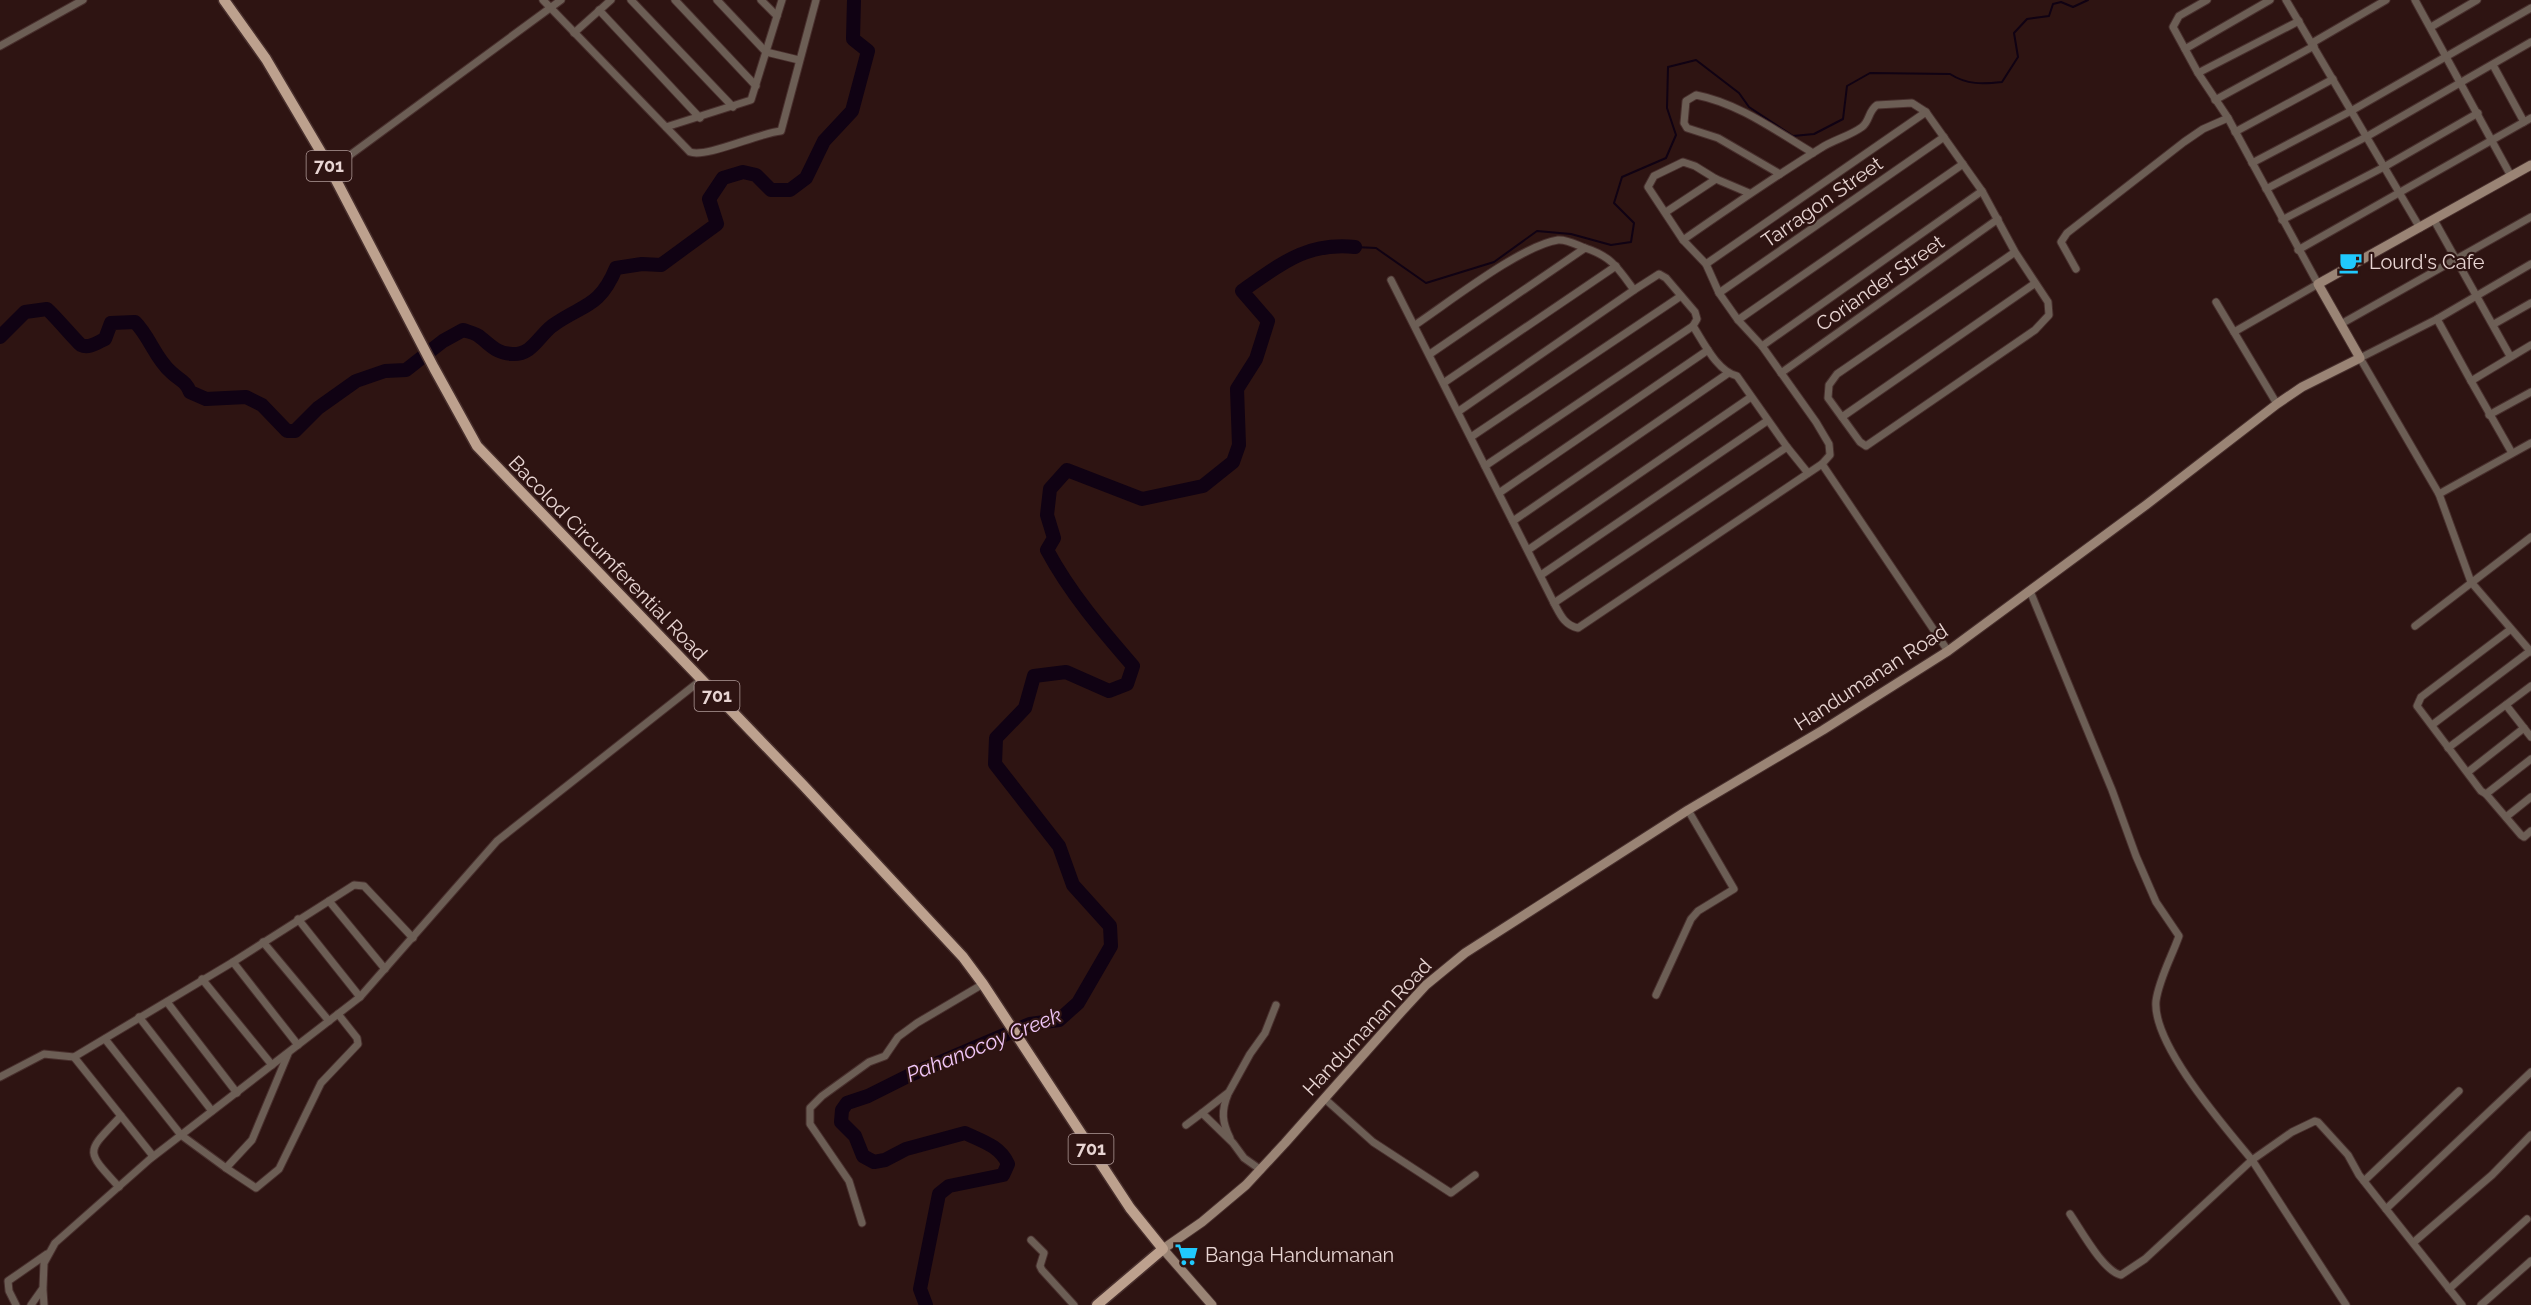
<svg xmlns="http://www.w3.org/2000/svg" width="2531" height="1305" font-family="Raleway,sans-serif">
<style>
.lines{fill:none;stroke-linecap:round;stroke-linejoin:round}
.stream{stroke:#100213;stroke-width:2}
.river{stroke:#100213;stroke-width:14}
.street-casing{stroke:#482f2d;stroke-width:9}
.secondary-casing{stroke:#482f2d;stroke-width:11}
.primary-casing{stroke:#482f2d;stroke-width:13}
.street{stroke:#6c5e55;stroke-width:7}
.secondary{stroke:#9a8475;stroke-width:9}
.primary{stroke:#bda18e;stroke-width:10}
.labels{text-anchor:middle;stroke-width:4.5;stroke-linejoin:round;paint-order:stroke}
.shield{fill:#2e1412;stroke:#b09b99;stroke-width:1.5}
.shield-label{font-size:18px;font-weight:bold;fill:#e8d5d3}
.street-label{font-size:20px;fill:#e8d5d3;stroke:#2e1412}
.poi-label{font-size:20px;fill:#e8d5d3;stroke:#2e1412;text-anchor:start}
.water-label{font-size:21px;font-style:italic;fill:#f0c6f8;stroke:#2e1412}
</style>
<rect width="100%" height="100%" fill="#2e1412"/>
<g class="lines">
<!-- stream -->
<path class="stream" d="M1355 247 1376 248 1426 283 1494 262 1537 231 1571 234 1611 245 1631 242 1634 223 1614 203 1622 177 1666 158 1676 135 1667 108 1668 67 1696 60 1739 93 1749 107 1793 136 1814 134 1843 119 1847 86 1870 73 1950 74C1967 85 1983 84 2002 82L2018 57 2014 33 2027 19 2049 16 2053 4 2061 2 2073 7 2088 0"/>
<!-- river -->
<g class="river">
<path d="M0 337 25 312 47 309C55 316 76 341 81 345 89 349 98 342 105 339L111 323 135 322C150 337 155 358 171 372 179 380 186 381 190 392L206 399 246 397 262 405 287 431H295L318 408 356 381 385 371 406 370 443 341 463 330C469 332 476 333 480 337 492 346 496 353 512 354 532 355 538 337 552 326 582 304 599 309 616 268L642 264 661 265 717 224 709 199 723 178 743 172 756 175 771 190H790L806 178 824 141 852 111 868 51 853 39 854 0"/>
<path d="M926 1305 920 1289 939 1194 949 1186 1003 1175 1008 1164C1000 1146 982 1141 965 1133L906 1149 885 1160 874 1162 863 1156 855 1136 841 1122 842 1110 847 1103 868 1096 910 1075 1030 1024 1059 1020 1078 1003 1111 946 1110 926 1073 885 1059 846 995 764 996 738 1025 708 1034 676 1066 672 1109 691 1127 684 1133 666C1101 629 1070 593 1047 550L1054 538 1047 515 1050 489 1067 470 1142 499 1203 486 1233 462 1239 445 1237 389 1256 359 1268 321 1242 291C1281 264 1306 242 1355 247"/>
</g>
<defs>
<g id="street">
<path d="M543 0 690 152C707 158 758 133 781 131L816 0"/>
<path d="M631 0 733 107"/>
<path d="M675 0 756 86"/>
<path d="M717 0 766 52 799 60"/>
<path d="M761 0 777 16"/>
<path d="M2207 0 2179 16 2173 27 2198 73 2228 118 2318 284 2234 332"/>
<path d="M2286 0 2420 228"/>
<path d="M2415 0 2511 176"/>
<path d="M599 10 700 118"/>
<path d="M2431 27 2477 0"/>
<path d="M574 33 611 0"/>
<path d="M2312 43 2386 0"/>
<path d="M0 46 83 0"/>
<path d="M2185 49 2270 0"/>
<path d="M2493 65 2524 122"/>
<path d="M2198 73 2299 21"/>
<path d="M2215 100 2314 46"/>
<path d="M666 127 751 100 782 0"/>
<path d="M2235 132 2333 79"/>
<path d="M2252 163 2351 111 2531 8"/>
<path d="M331 169 561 0"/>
<path d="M1780 174 1718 138 1687 128 1684 123 1686 101 1696 95C1738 103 1776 131 1813 153"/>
<path d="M2266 189 2366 137 2531 42"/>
<path d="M1749 193 1716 179 1695 166 1683 162 1654 176 1648 187 1683 240 1706 264 1719 293 1738 320 1762 346 1816 422 1829 444 1830 455 1822 464"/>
<path d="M1666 212 1716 179"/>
<path d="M2282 220 2384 167 2478 113"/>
<path d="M2434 220 2510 356"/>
<path d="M1683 240C1729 208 1774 177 1821 148 1833 140 1850 136 1862 127 1870 121 1868 111 1877 105L1912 103 1926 112"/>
<path d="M2298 250 2531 118"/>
<path d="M1706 264 1926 112 1982 191 2015 252 2048 302 2049 315 2035 330 1866 446 1860 442 1828 398 1829 385 1837 374 2015 252"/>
<path d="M2531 264 2437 319 2360 358 2439 494 2471 582 2531 652"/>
<path d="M2076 269 2061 242 2067 233 2184 142 2203 129 2228 118"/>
<path d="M1391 280 1554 603C1560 614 1564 625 1578 628L1822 464 1948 651"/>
<path d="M1719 293 1944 137"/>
<path d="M2216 302 2277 404"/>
<path d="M2437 319 2471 381"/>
<path d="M1738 320 1963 164"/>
<path d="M2341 324 2531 217"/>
<path d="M2494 324 2531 303"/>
<path d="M1415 325C1448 303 1522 245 1558 240 1566 239 1577 245 1585 248"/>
<path d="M1762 346 1982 191"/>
<path d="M1430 354 1585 248C1611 256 1618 268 1634 290L1459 411"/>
<path d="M1781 373 1998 219"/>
<path d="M1445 382 1616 266"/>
<path d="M2489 415 2531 392"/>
<path d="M1842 417 2034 284"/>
<path d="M1471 437 1681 296"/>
<path d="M1787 447 1808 473"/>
<path d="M2512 453 2471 381 2531 345"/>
<path d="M1485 466 1693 326"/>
<path d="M1499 493 1708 350"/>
<path d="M2439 494 2531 443"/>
<path d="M1513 521 1727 374"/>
<path d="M1528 550 1751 397"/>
<path d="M1541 575 1767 421"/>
<path d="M2030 591 2112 790 2136 856 2156 902 2179 936C2172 956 2159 979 2156 1001 2152 1044 2224 1126 2252 1160L2292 1132 2315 1121 2318 1122 2348 1155 2359 1175 2462 1305"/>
<path d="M1554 603 1787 447 1737 376C1717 371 1704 343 1693 326L1697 319 1695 312 1666 278 1659 274 1634 290"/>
<path d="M2415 626 2531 537"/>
<path d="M2511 629 2421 697 2417 706 2481 791 2486 794 2531 759"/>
<path d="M2506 705 2531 737"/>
<path d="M2432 725 2530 651"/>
<path d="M2448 748 2531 686"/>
<path d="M2468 772 2524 728"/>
<path d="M2486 794 2521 835 2524 837 2531 831"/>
<path d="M2506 817 2531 797"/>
<path d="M329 901 385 969"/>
<path d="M298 919 360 997"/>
<path d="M263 942 329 1021"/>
<path d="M233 962 298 1045"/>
<path d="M202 979 272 1065"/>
<path d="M1656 995 1691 919 1698 911 1734 889 1688 810"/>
<path d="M167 1002 237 1093"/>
<path d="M139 1017 212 1111"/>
<path d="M105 1039 181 1135 226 1168 252 1140 288 1054"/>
<path d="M0 1077 44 1054 74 1057"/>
<path d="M1228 1094C1221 1111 1222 1122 1230 1138"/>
<path d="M1325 1099 1373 1142 1451 1193 1475 1175"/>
<path d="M1186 1125 1202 1113"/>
<path d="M153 1156 74 1057 233 962 354 885 364 886 413 938"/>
<path d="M226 1168 256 1188 279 1169 321 1083 358 1044 357 1038 338 1014"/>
<path d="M1261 1170 1244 1158 1233 1143 1202 1113 1229 1092 1250 1054 1265 1033 1276 1005"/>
<path d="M2364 1181 2459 1091"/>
<path d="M119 1187C84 1149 86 1153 121 1116"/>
<path d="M2386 1209 2531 1072"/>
<path d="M2070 1214C2081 1230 2103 1271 2121 1275L2145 1259 2252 1160 2346 1305"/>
<path d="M862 1223 849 1181 810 1124V1108L822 1096 869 1062 885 1056 898 1037 917 1023 983 984"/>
<path d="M1031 1240 1044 1253 1040 1266 1042 1270 1074 1305"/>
<path d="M2414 1242 2492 1175 2531 1135"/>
<path d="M2449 1289 2527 1219"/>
<path d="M43 1290 44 1305"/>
<path d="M16 1305 9 1291 8 1281 47 1254"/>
<path d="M31 1305 43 1288 44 1263 55 1243 150 1159 360 997 497 841 701 680"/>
<path d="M2481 1305 2531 1261"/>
</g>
<path id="secondary" d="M1212 1305 1163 1249 1202 1222 1246 1185 1285 1143 1402 1011 1426 985 1465 953 1688 810 1823 730 1948 651 2146 505 2277 404 2302 387 2360 358 2318 284 2531 165"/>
<path id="primary" d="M224 0 266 59 325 159 434 368 477 446 803 785 963 957 983 984 1130 1208 1163 1249 1097 1305"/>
</defs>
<!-- street casing -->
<use href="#street" class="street-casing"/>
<!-- secondary casing -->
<use href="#secondary" class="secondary-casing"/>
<!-- primary casing -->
<use href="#primary" class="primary-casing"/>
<!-- street -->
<use href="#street" class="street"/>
<!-- secondary -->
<use href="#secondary" class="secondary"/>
<!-- primary -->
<use href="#primary" class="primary"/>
</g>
<!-- icons -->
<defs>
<symbol id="cafe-bare" viewBox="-9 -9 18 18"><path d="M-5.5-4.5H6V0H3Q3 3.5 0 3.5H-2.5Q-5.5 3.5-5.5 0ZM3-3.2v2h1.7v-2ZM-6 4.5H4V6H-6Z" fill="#20c9fd" stroke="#2e1412" stroke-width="2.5" paint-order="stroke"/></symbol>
<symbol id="supermarket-bare" viewBox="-9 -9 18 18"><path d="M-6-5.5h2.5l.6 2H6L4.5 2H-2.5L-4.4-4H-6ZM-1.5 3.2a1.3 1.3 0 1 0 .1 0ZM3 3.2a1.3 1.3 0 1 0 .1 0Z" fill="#20c9fd" stroke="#2e1412" stroke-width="2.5" paint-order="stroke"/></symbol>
</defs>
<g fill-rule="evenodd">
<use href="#cafe-bare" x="2334" y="246" width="33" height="33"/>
<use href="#supermarket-bare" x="1170" y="1238" width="33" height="33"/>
</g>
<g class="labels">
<!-- shield labels -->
<g class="shield">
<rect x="306.5" y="151" width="45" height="30" rx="4.5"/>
<rect x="694.5" y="681" width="45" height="30" rx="4.5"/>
<rect x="1068.5" y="1134" width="45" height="30" rx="4.5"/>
</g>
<g class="shield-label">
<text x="329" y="172">701</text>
<text x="717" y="702">701</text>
<text x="1091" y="1155">701</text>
</g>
<!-- street labels -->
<g class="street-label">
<text transform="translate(1822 202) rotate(-35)" y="7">Tarragon Street</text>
<text transform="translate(1880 283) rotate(-35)" y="7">Coriander Street</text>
<text transform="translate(608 558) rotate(46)" y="7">Bacolod Circumferential Road</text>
<text transform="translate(1871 677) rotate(-33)" y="7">Handumanan Road</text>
<text transform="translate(1367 1027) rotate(-47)" y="7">Handumanan Road</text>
</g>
<!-- poi labels -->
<g class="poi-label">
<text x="2369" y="269">Lourd's Cafe</text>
<text x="1205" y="1262">Banga Handumanan</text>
</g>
<!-- water labels -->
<g class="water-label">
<text transform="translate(984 1045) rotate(-22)" y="7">Pahanocoy Creek</text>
</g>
</g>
</svg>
